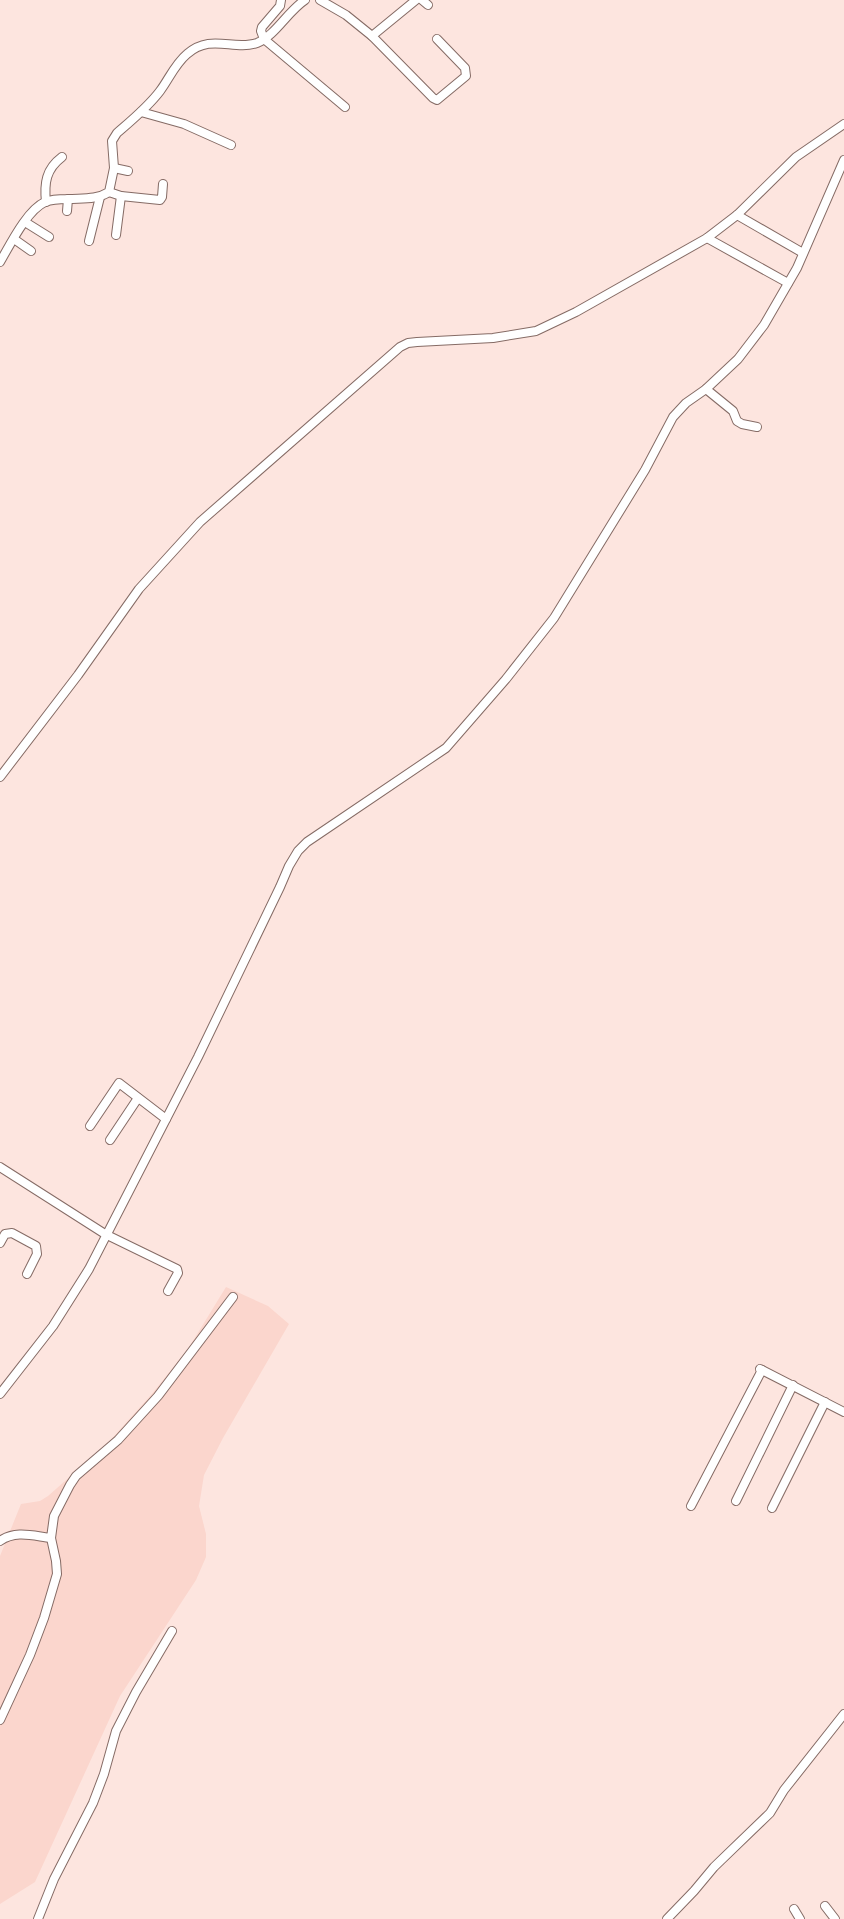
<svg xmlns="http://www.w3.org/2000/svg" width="844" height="1919" font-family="'DejaVu Sans',sans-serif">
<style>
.built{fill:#fbd6cd}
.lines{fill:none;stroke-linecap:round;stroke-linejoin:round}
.street-casing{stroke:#856b65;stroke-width:10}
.street{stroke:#fff;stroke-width:8}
</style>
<rect width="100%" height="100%" fill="#fde5df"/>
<!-- built -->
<path class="built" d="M226 1287 268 1306 289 1324 223 1438 204 1475 199 1506 206 1534V1557L196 1580 120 1696 35 1882 0 1904V1556L21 1504 40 1501 48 1496 107 1444 151 1395 188 1349Z"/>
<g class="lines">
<defs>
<g id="street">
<path d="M281 0 280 6 262 27 261 31 264 39 345 107"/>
<path d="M320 0 346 15 372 36 433 98 437 100 466 76 465 68 437 39"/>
<path d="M422 0 428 5"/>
<path d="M372 36 416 0"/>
<path d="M141 112 184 124 231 145"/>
<path d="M114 168 128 171"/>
<path d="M109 192 121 196 160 200 162 197 163 184"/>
<path d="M46 202C44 183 46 169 62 157"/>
<path d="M67 211 68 199"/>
<path d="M737 215 803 253"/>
<path d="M25 222 49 237"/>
<path d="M116 235 121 196"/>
<path d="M707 238 788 283"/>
<path d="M14 239 31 251"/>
<path d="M89 241 100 197"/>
<path d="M0 262C10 245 27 210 45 202 52 199 60 199 68 199 83 198 96 200 109 192L114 168 112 141 117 133C132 120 148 107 160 91 169 79 175 64 187 54 211 33 233 51 257 43 275 36 288 11 305 0"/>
<path d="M706 389 733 411 737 421 742 424 757 427"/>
<path d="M0 777 78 675 139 589 200 522 400 347 408 343 417 342 493 338 536 331 576 312 707 238 737 215 796 157 844 124"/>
<path d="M90 1126 119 1083 166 1119"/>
<path d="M110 1140 138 1098"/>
<path d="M0 1167 105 1234 177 1269 178 1273 168 1291"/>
<path d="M0 1243 5 1234 12 1233 36 1246 37 1254 27 1274"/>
<path d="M760 1369 844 1412"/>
<path d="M0 1394 53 1326 89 1269 198 1057 280 887 289 866 298 851 307 842 446 748 506 679 554 618 645 470 673 417 686 403 706 389 738 359 764 325 797 268 844 160"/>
<path d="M736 1501 793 1385"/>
<path d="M691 1506 762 1370"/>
<path d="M772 1508 825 1402"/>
<path d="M0 1541C16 1530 33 1536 51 1538L54 1516 70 1485 76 1476 118 1440 158 1396 233 1297"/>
<path d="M0 1720 30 1655 44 1618 57 1574 56 1561 51 1538"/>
<path d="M825 1906 835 1919"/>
<path d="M794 1909 800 1919"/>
<path d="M38 1919 54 1879 93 1803 104 1774 116 1731 136 1692 172 1631"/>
<path d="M667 1919 694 1891 714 1867 770 1813 784 1790 844 1714"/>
</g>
</defs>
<!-- street casing -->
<use href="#street" class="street-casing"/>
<!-- street -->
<use href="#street" class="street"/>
</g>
</svg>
